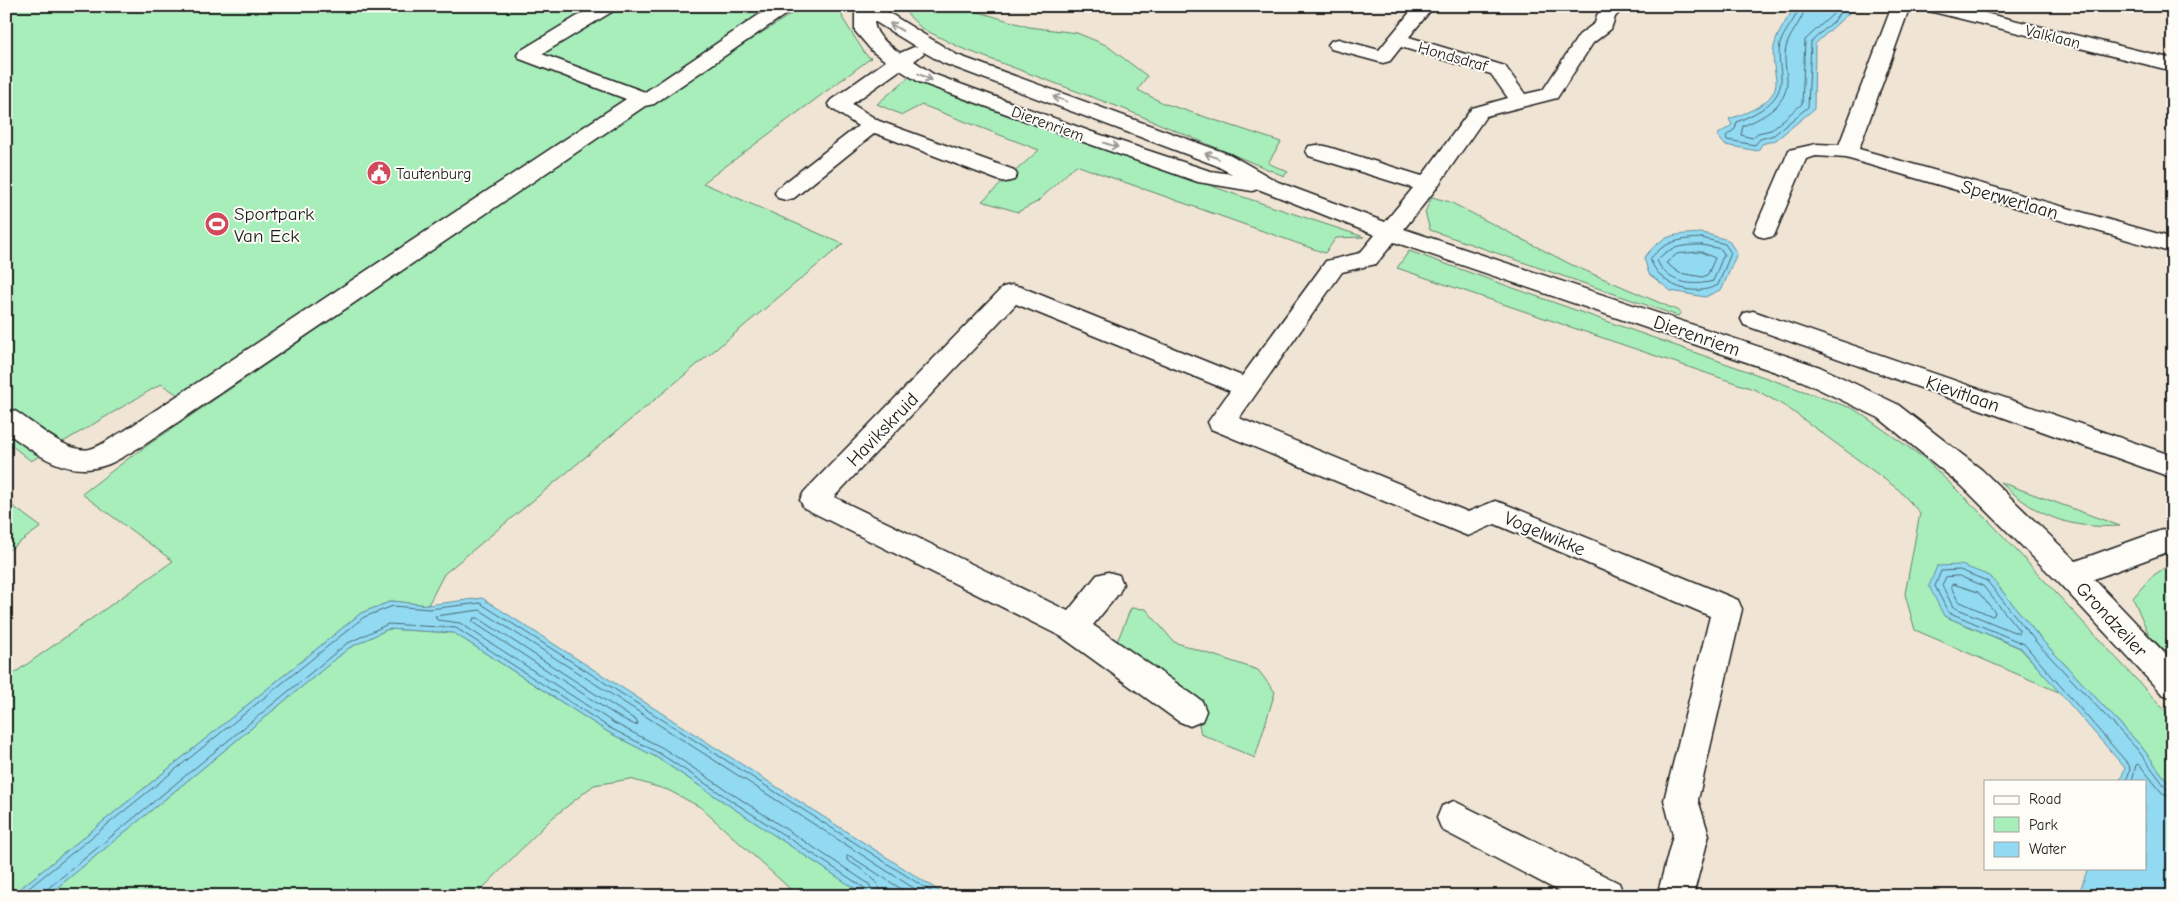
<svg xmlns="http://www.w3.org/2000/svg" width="2179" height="902" font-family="'Comic Neue',sans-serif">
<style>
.green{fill:#a7eebb;stroke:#62856c}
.water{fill:#91daf2;stroke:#628e9c}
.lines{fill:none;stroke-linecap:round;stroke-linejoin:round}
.shore{stroke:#4b6872;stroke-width:1}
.minor-casing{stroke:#1c1c1c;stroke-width:3}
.minor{fill:#fdfcf7;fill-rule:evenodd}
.oneway{stroke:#989794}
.labels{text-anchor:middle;stroke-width:4;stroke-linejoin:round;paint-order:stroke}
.far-street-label{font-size:16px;fill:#1c1c1c;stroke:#fdfcf7}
.far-poi-label{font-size:16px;fill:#1c1c1c;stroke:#fdfcf7;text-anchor:start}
.street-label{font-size:19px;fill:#1c1c1c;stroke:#fdfcf7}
.poi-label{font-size:19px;fill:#1c1c1c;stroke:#fdfcf7;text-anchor:start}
</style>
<rect width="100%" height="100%" fill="#f0e4d4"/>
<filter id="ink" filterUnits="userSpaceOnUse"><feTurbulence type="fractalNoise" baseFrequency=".02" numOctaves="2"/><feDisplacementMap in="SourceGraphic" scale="10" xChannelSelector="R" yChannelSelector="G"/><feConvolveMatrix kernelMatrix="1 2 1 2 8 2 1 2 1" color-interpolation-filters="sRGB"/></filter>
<g filter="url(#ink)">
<!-- green -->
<g class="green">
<path d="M6 6H790L183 398 161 384 31 461 6 441Z"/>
<path d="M804 6H840L843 19 866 55 871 58 703 183 843 244 444 574 428 605 392 601 361 613 11 896H6V679L173 561 82 494 129 458 622 121Z"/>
<path d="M900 6H959L1029 27 1077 33 1106 45 1147 76 1138 90 1163 103 1281 142 1268 163 1288 172 1284 176 1124 109 961 48 921 28Z"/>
<path d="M909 77 1234 194 1364 237 1336 238 1325 253 1076 165 1037 202 1018 212 982 201 1039 150 922 105 902 115 877 104Z"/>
<path d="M1432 197 1450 202 1572 265 1681 312 1678 316 1430 230 1425 212Z"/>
<path d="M1409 251 1854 409 1924 458 1991 523 2173 719V789L2141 746 2041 639 1990 576 1944 616 2020 648 2061 693 1915 630 1905 594 1920 513 1899 490 1788 408 1756 390 1397 268Z"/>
<path d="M2000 482 2120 526C2068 529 2038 517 2000 482Z"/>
<path d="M6 501 41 527 6 552Z"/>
<path d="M2164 568 2173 571V659L2149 635 2133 598 2150 578Z"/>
<path d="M1131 608 1146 609 1174 642 1258 670 1275 692 1255 758 1201 734 1194 701 1116 644Z"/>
<path d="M388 629 454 633 608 732 656 757 866 896H798L700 807 668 790 630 779 594 785 551 819 475 896H47L349 648Z"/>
</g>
<!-- water -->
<g class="water">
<path d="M1795 6H1848L1850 12 1815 44 1814 109 1776 140 1762 144 1758 151 1725 145 1717 135 1732 125 1729 119C1746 113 1778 103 1776 79 1774 66 1771 53 1776 40 1780 29 1789 17 1795 6Z"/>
<path d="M1703 233 1728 240 1737 253 1722 289 1705 297 1671 291 1649 274 1644 258C1664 233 1672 235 1703 233Z"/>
<path d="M1961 565 1990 576 2041 639 2141 746 2173 789V883L2169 896H2078L2088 868H2145V781H2120L2125 768 2021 648 1944 616 1929 586 1937 566Z"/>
<path d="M482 598 947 896H866L656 757 608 732 454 633 388 629 349 648 47 896H11L361 613 392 601 428 605Z"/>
</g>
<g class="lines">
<!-- shore -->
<g class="shore">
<path d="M1799 6C1796 21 1784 30 1780 44 1778 54 1780 65 1781 75 1783 102 1758 112 1737 122L1735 129 1726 136 1727 140 1755 145 1760 139 1774 135 1808 107 1811 42 1835 20 1844 6"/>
<path d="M1805 6C1803 21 1792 30 1787 44 1783 56 1786 67 1787 79 1788 105 1764 117 1743 126L1741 135 1752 138 1758 133 1771 130 1802 104 1805 40 1833 14 1838 6"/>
<path d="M1702 238 1725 244 1731 253 1718 285C1693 298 1660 286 1650 259 1665 241 1680 239 1702 238Z"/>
<path d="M1702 245 1721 249 1724 254 1713 281C1692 287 1666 283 1657 260 1670 246 1684 245 1702 245Z"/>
<path d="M1701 252 1715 258 1708 274 1703 277 1679 273 1666 263 1677 254Z"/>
<path d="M1959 576 1983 586 2019 630V634L1953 607 1942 585 1946 577Z"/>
<path d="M1953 584 1978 592 1995 612 1994 615 1992 616 1958 601 1951 587Z"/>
<path d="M474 618H478L637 721 638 724 635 725 617 716 473 622Z"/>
<path d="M2126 781 2130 770 2129 765 2024 644 1948 612 1935 586 1941 571 1960 570 1987 581 2037 643 2137 749 2167 789 2173 791"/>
<path d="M2132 781 2136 765 2139 764 2163 794 2173 798"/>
<path d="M19 896 364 617 393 606 429 609 480 603 938 896"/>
<path d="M44 896 46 890 346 644 388 624 456 628 610 728 659 753 866 889 868 896"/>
<path d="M875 896 869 884 663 748 614 723 460 623 437 620 435 616 480 610 926 896"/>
<path d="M882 896C878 877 862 870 847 860V856H850L912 896"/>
</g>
<defs>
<g id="minor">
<path d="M594 6H617L615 10 542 54 645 92 772 6H794L792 10 654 104 645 106 144 445C132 451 121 459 109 464 68 480 38 455 6 432V408L15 411C34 423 67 454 90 449 102 446 113 436 124 431L626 99 520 59 517 55 520 51Z"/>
<path d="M855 6H878L957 55 1231 155 1278 182 1385 222 1413 188 1309 156 1306 151 1309 146 1317 145 1325 146 1422 176 1472 108 1508 98 1491 74 1401 47 1390 61 1383 63 1331 49 1328 45 1331 41 1338 39 1379 50 1415 6H1434L1409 37 1505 66 1525 94 1543 90 1579 35 1595 23 1597 15 1605 6H1625L1615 17 1611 29 1593 43 1557 98 1486 116 1435 190 1404 229 1820 367 1897 404 1982 470 2076 561 2173 526V550L2094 579 2173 662V698L2162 694 2060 584 1962 486 1879 418 1802 381 1394 242 1376 264 1342 272 1239 418 1468 512 1495 501 1505 504 1738 600 1742 609 1698 800 1709 835 1693 896H1657L1673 835 1664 800 1710 616 1495 524 1468 536 1458 532 1211 429 1208 422 1230 391 1016 304 834 497 1068 611 1097 575 1108 572 1119 575 1123 584 1119 593 1093 625 1202 701 1206 711 1202 721 1190 726 1178 721 1062 637 804 508 800 500 804 492 1003 287 1012 285 1021 287 1242 376 1326 261 1360 253 1375 235 1258 189 1252 191 1198 182 1078 140 919 82 900 70 852 104 879 121 1014 170 1017 175 1014 180 1006 182 998 180 875 133 794 198 786 200 778 198 775 193 778 188 858 126 831 108 828 104 831 100 886 61 873 52 855 31ZM874 21 918 48 914 47 900 53C888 44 875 36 874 21ZM922 51 943 63 1215 165 1232 174 1210 171 1092 132 933 74 914 61 924 53Z"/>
<path d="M1892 6H1910L1859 149 2173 238V253L1846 158 1816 156 1806 159 1774 236 1766 238 1758 236 1754 231 1789 150 1816 144 1839 145Z"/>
<path d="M1923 6H1956L2173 59V71L1925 10Z"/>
<path d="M1753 311 2173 456V478L1744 325 1741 319 1744 313Z"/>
<path d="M1454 801 1619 883 1624 896H1568L1442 830 1437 818 1442 806Z"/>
</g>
</defs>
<!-- minor casing -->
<use href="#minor" class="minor-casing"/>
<!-- minor -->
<use href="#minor" class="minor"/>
</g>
<!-- one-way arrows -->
<defs><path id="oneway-shaft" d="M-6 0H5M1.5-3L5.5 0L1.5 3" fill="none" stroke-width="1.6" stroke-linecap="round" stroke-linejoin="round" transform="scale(1.25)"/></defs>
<g class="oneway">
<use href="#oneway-shaft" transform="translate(896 27) rotate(-149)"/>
<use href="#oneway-shaft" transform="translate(925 77) rotate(27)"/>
<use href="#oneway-shaft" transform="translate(1060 99) rotate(-160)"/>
<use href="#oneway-shaft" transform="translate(1111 145) rotate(18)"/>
<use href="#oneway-shaft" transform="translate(1212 156) rotate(-158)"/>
</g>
</g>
<!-- icons -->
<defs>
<symbol id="civic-disc" viewBox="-11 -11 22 22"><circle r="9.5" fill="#d1495b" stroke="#fdfcf7"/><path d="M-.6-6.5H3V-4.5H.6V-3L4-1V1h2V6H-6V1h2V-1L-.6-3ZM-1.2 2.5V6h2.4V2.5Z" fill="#fff"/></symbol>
<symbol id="stadium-disc" viewBox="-11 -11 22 22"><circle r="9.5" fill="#d1495b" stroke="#fdfcf7"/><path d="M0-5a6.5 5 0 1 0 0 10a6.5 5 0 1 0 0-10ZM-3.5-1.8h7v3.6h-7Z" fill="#fff"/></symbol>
</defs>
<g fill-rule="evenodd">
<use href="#civic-disc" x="365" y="159" width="28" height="28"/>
<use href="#stadium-disc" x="203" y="210" width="28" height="28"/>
</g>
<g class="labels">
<!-- far-street labels -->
<g class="far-street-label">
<text transform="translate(2053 36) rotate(14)" y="6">Valklaan</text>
<text transform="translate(1453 56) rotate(16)" y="6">Hondsdraf</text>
<text transform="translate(1048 123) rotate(20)" y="6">Dierenriem</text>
</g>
<!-- far-poi labels -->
<g class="far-poi-label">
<text x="396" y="179">Tautenburg</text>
</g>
<!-- street labels -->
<g class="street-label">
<text transform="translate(2010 199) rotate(16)" y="7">Sperwerlaan</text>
<text transform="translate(1697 335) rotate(19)" y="7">Dierenriem</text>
<text transform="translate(1963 393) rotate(19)" y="7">Kievitlaan</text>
<text transform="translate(882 429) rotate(-46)" y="7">Havikskruid</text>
<text transform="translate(1545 533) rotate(23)" y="7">Vogelwikke</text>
<text transform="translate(2112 619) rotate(47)" y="7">Grondzeiler</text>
</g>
<!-- poi labels -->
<g class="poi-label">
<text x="234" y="220">Sportpark<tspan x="234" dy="22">Van Eck</tspan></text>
</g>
</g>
<!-- margin -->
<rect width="2179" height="902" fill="none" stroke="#fdfcf7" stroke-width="25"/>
<rect x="12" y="12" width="2154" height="877" fill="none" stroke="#1c1c1c" stroke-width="2" filter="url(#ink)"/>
<!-- legend -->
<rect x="1984" y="780" width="162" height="90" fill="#fdfcf7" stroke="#a3a29f"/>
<rect x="1994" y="796" width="25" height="8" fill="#fdfcf7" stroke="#a3a29f"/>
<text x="2029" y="804" font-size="15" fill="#1c1c1c">Road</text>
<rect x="1994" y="817" width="25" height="15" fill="#a7eebb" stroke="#a3a29f"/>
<text x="2029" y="830" font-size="15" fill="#1c1c1c">Park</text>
<rect x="1994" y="842" width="25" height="15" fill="#91daf2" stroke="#a3a29f"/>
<text x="2029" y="854" font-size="15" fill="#1c1c1c">Water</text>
</svg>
